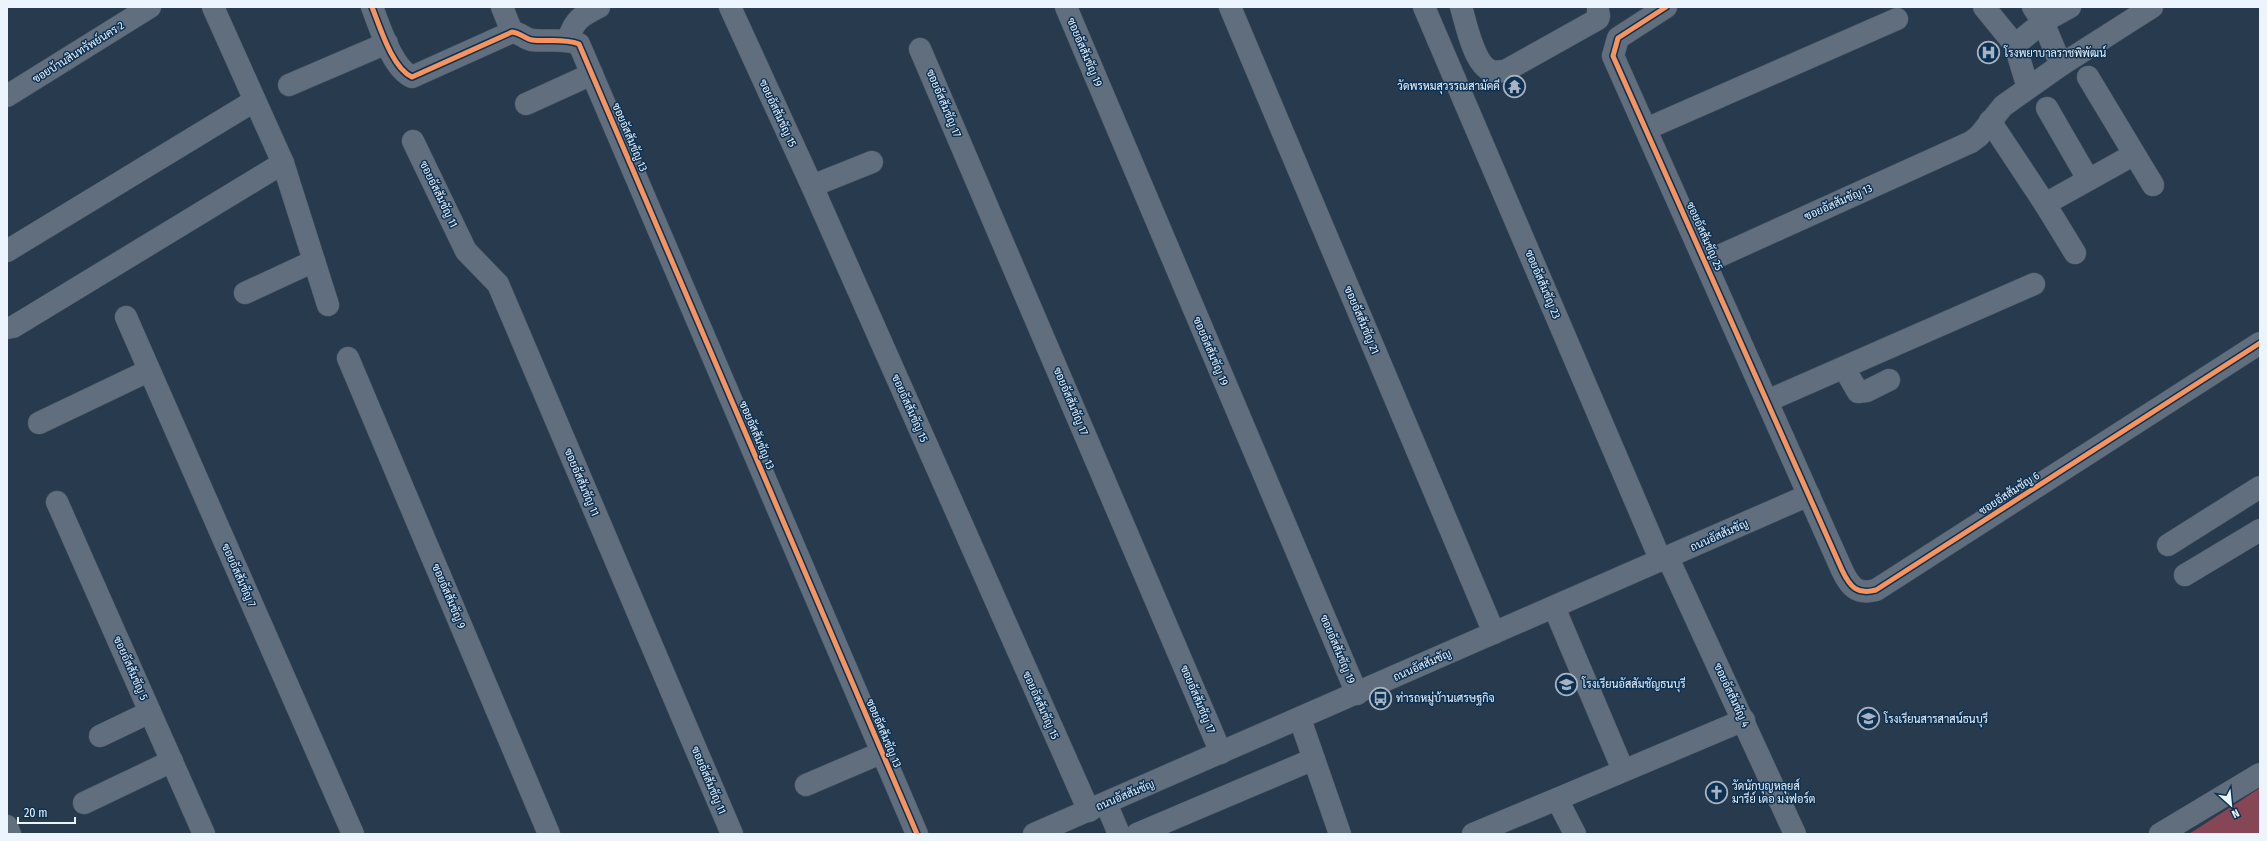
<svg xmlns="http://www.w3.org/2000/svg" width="2267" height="841" font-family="'Fira Sans Condensed',Sarabun,sans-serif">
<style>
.green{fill:#864655}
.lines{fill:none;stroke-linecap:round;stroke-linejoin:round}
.minor-casing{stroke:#475563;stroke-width:23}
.minor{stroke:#606e7d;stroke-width:22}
.cycleway-casing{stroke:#0c3153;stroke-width:8}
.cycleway{stroke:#f8935d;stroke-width:5}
.labels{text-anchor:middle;stroke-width:3;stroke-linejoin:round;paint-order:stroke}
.street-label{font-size:11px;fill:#ecf4fd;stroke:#0c3153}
.poi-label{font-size:11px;fill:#ecf4fd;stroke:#0c3153;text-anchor:start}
</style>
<rect width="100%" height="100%" fill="#283b4e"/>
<!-- green -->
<path class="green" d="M2260 788V834H2189Z"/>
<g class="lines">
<defs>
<g id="minor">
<path d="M213 7 283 163 328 305"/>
<path d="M372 7C380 27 392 68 412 77L512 32C521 33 525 39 532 40 548 42 563 38 579 44L917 834"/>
<path d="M502 7 512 32"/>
<path d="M730 7 812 186 1089 811"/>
<path d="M1066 7 1357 694"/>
<path d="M1230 7 1494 633"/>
<path d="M1424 7 1661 561"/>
<path d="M1461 7C1466 23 1474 66 1492 71 1495 72 1501 71 1505 71L1598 19 1599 16 1598 10"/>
<path d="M1666 7 1618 38 1613 56 1842 570C1850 587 1857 595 1876 590L2260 343"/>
<path d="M1984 7 2015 45"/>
<path d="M2033 7 2043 22 2061 65"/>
<path d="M568 40C574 20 581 16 599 7"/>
<path d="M920 49 1221 753"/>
<path d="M2088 77 2153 185"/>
<path d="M289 85 387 43"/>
<path d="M2028 88 2015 45 2043 22 2070 7"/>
<path d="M7 96 150 7"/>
<path d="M526 104 592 74"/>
<path d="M2047 108 2088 179"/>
<path d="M1990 121 2045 204 2133 155"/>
<path d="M1646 129 1897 19"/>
<path d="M413 141 466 251 498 284 732 834"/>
<path d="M812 186 872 162"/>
<path d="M2045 204 2075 253"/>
<path d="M7 251 254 101"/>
<path d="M1706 262 1971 142 1979 136 2003 106 2061 65 2152 7"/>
<path d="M245 293 314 261"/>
<path d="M126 317 353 834"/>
<path d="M7 328 13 327 283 163"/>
<path d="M348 358 549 834"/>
<path d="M1844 368 1858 392 1867 391 1889 380"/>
<path d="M1767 401 2034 284"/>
<path d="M39 423 148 371"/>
<path d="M57 502 204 834"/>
<path d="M2168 545 2260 487"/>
<path d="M1668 558 1795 834"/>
<path d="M2185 575 2260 530"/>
<path d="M1554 607 1623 770"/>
<path d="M1300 719 1340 834"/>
<path d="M100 736 150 712"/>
<path d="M806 785 881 753"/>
<path d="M1557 799 1744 720"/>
<path d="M84 803 172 761"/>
<path d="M1106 803 1119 834"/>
<path d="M7 826 10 834"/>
<path d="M1034 834 1809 495"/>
<path d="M1137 834 1314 759"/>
<path d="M1473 834 1557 799 1575 834"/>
<path d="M2160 834 2260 774"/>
</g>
</defs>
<!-- minor casing -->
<use href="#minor" class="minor-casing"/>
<!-- minor -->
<use href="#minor" class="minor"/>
<defs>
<g id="cycleway">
<path d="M372 7C380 27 392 68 412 77L512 32C521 33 525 39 532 40 548 42 563 38 579 44L917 834"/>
<path d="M1666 7 1618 38 1613 56 1842 570C1850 587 1857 595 1876 590L2260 343"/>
</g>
</defs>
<!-- cycleway casing -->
<use href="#cycleway" class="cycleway-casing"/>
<!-- cycleway -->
<use href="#cycleway" class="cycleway"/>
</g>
<!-- icons -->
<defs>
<symbol id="hospital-ring" viewBox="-11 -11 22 22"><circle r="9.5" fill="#0c3153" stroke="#a7b3c0" stroke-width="1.5"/><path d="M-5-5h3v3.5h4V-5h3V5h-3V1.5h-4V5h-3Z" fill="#a7b3c0"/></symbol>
<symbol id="temple-ring" viewBox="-11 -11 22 22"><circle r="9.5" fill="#0c3153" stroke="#a7b3c0" stroke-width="1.5"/><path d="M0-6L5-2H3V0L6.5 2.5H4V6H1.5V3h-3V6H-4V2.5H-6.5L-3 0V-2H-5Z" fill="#a7b3c0"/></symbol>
<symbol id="school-ring" viewBox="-11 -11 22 22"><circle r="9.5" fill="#0c3153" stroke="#a7b3c0" stroke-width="1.5"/><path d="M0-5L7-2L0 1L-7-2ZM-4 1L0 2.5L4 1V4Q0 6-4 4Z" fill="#a7b3c0"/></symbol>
<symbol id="bus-ring" viewBox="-11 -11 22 22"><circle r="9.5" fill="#0c3153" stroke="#a7b3c0" stroke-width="1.5"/><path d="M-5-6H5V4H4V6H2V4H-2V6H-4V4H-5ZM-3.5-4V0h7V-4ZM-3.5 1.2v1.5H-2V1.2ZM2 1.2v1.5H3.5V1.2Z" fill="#a7b3c0"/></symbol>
<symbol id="church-ring" viewBox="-11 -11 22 22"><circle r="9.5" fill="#0c3153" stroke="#a7b3c0" stroke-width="1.5"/><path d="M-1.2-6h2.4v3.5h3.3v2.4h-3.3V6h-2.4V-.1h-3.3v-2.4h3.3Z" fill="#a7b3c0"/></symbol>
</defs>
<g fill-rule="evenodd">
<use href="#hospital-ring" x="1976" y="40" width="25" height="25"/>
<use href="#temple-ring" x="1502" y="74" width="25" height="25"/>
<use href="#school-ring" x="1554" y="672" width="25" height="25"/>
<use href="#bus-ring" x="1368" y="686" width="25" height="25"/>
<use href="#school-ring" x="1856" y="706" width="25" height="25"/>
<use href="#church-ring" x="1704" y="780" width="25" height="25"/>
</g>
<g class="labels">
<!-- street labels -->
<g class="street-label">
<text transform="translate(78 52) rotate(-32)" y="4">ซอยบ้านสินทรัพย์นคร 2</text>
<text transform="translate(1085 52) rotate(67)" y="4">ซอยอัสสัมชัญ 19</text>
<text transform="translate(944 103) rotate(67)" y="4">ซอยอัสสัมชัญ 17</text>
<text transform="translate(778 113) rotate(65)" y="4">ซอยอัสสัมชัญ 15</text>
<text transform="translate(630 137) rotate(67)" y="4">ซอยอัสสัมชัญ 13</text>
<text transform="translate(439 194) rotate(64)" y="4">ซอยอัสสัมชัญ 11</text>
<text transform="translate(1838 202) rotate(-24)" y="4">ซอยอัสสัมชัญ 13</text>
<text transform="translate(1705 236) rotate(66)" y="4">ซอยอัสสัมชัญ 25</text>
<text transform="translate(1543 284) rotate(67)" y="4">ซอยอัสสัมชัญ 23</text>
<text transform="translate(1362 320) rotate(67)" y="4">ซอยอัสสัมชัญ 21</text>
<text transform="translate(1211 351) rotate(67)" y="4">ซอยอัสสัมชัญ 19</text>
<text transform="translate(1071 401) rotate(67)" y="4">ซอยอัสสัมชัญ 17</text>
<text transform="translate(910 408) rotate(66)" y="4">ซอยอัสสัมชัญ 15</text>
<text transform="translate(757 435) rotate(67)" y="4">ซอยอัสสัมชัญ 13</text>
<text transform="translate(582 482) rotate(67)" y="4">ซอยอัสสัมชัญ 11</text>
<text transform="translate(2009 493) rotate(-33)" y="4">ซอยอัสสัมชัญ 6</text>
<text transform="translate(1719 535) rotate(-24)" y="4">ถนนอัสสัมชัญ</text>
<text transform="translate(239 575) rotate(66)" y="4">ซอยอัสสัมชัญ 7</text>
<text transform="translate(449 596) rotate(67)" y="4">ซอยอัสสัมชัญ 9</text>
<text transform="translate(1338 649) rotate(67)" y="4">ซอยอัสสัมชัญ 19</text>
<text transform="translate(1422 665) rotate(-24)" y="4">ถนนอัสสัมชัญ</text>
<text transform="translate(131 668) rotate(66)" y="4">ซอยอัสสัมชัญ 5</text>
<text transform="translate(1732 695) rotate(65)" y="4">ซอยอัสสัมชัญ 4</text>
<text transform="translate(1198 699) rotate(67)" y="4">ซอยอัสสัมชัญ 17</text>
<text transform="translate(1041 705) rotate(66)" y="4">ซอยอัสสัมชัญ 15</text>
<text transform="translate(884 733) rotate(67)" y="4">ซอยอัสสัมชัญ 13</text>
<text transform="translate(709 780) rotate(67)" y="4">ซอยอัสสัมชัญ 11</text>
<text transform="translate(1125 795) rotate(-23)" y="4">ถนนอัสสัมชัญ</text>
</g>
<!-- poi labels -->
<g class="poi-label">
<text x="2004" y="57">โรงพยาบาลราชพิพัฒน์</text>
<text x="1500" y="90" text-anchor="end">วัดพรหมสุวรรณสามัคคี</text>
<text x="1582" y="688">โรงเรียนอัสสัมชัญธนบุรี</text>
<text x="1396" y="702">ท่ารถหมู่บ้านเศรษฐกิจ</text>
<text x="1884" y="723">โรงเรียนสารสาสน์ธนบุรี</text>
<text x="1732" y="790">วัดนักบุญหลุยส์<tspan x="1732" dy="13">มารีย์ เดอ มงฟอร์ต</tspan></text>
</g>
</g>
<!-- border -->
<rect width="2267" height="841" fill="none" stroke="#ecf4fd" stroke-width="16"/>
<!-- north arrow -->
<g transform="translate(2231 805) rotate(153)" stroke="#0c3153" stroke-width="3" paint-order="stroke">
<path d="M0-3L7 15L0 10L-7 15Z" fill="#ecf4fd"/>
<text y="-6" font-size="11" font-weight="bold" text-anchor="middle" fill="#ecf4fd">N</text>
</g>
<!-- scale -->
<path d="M18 817v6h57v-6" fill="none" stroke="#ecf4fd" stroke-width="2"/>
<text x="24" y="817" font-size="12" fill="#ecf4fd" stroke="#0c3153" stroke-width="3" paint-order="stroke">20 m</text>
</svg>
